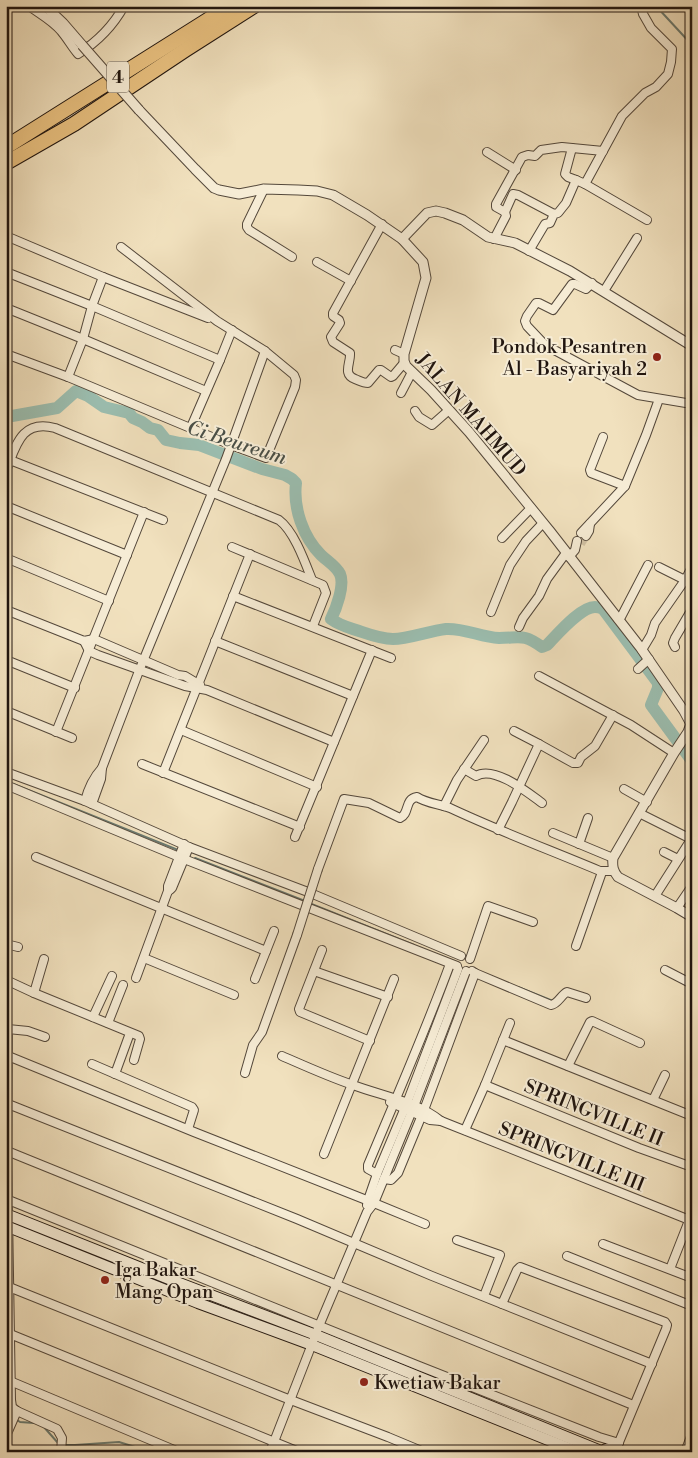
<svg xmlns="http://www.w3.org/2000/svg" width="698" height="1458" font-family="'Libre Bodoni',serif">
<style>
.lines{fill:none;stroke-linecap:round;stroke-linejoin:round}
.stream{stroke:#6a7a70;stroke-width:2}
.river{stroke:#9bbeb0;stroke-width:12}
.minor-tunnel{stroke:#d2c2a4;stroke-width:8;stroke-dasharray:8 4;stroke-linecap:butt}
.minor-casing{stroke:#54483b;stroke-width:10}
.tertiary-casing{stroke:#54483b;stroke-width:11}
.secondary-casing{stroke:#20150f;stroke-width:12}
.motorway-casing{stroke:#20150f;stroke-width:16}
.minor{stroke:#f6ecd5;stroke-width:8}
.tertiary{stroke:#f6ecd5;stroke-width:9}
.secondary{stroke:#f6ecd5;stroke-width:10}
.motorway{stroke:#e8c07f;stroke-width:14}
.minor-bridge-casing{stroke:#54483b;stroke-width:10;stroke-linecap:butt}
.tertiary-bridge-casing{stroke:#54483b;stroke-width:11;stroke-linecap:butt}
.minor-bridge{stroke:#f6ecd5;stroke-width:8}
.tertiary-bridge{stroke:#f6ecd5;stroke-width:9}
.poi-dot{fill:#8f2418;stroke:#f6ecd5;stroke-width:2}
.labels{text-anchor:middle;stroke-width:4;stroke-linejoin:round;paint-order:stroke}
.shield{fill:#f6ecd5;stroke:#60564a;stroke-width:1}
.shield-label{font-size:18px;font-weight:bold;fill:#20150f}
.poi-label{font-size:19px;fill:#20150f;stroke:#f6ecd5;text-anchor:start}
.street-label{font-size:19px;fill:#20150f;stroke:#f6ecd5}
.water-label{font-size:20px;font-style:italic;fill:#4b5047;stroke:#f6ecd5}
</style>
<rect width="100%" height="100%" fill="#f1e1be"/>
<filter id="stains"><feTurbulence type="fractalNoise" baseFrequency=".004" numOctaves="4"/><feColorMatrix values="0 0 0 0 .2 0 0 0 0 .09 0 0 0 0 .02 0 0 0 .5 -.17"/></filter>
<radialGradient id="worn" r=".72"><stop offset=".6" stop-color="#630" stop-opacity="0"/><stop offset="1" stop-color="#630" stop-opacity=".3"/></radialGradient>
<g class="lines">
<!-- stream -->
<g class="stream">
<path d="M656 6 692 45"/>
<path d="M6 781 178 850"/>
<path d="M195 858 305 901"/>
<path d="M309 903 414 945"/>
<path d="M518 987 553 1001"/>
<path d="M6 1415 12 1418"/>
<path d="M17 1420 20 1422 34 1423"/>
<path d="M43 1426 58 1443"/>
<path d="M65 1445H75L119 1442 151 1452"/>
</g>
<!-- river -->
<path class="river" d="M6 416H12L57 408 76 391 88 396 104 407 129 413 133 418 142 422 150 428 158 430 166 440 180 443 199 445 262 469 285 475 292 479 296 483C293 508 303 537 321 555 327 561 336 566 340 574 345 585 336 609 331 619 339 625 347 627 356 630 368 634 380 639 393 639 408 639 429 631 446 629 464 628 481 637 499 638 520 638 523 633 542 647L547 645C557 635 580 607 595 607 598 607 601 608 603 609L658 683V688L651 705 692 761"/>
<!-- minor-tunnel -->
<path class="minor-tunnel" d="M581 544 586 536"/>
<defs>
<g id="minor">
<path d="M29 6C40 14 53 21 61 31 67 38 72 47 78 54 97 42 113 26 124 6"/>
<path d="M572 148 565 174 568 177 576 180"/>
<path d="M487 152 516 170"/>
<path d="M585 184 647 220"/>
<path d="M264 189 247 224V227L249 230 292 257"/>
<path d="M505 212 513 194 518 195 554 214"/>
<path d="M382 224 333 313V316L339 320 340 323 331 337 333 342 350 353C351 363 342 374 355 379 360 381 363 383 368 383L379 370H381L391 377 393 376 404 363"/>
<path d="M6 236 103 277 208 318"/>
<path d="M494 239 506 216 505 212 496 207V204L522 157 528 155 535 156 541 150 562 147 603 151"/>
<path d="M529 251 545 224 550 223 554 214 558 213 566 203 576 180 585 184 622 116 645 93 656 87 668 74 671 62 672 49 651 28 643 14 641 6"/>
<path d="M317 262 351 281"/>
<path d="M6 272 92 306 220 360"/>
<path d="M592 283 586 289 575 284H572L553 310 539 303H536L527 316 525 321 527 326 545 345 638 395 692 404"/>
<path d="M604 291 637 238"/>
<path d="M6 308 83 339 206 391"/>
<path d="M395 350 404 354"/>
<path d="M6 354 68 377 231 445 266 458 295 387 296 380 294 375 265 351 217 321 121 247"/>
<path d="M68 377 83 339 92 306 103 277"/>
<path d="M401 393 412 372"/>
<path d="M415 411 419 417 432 425 449 410"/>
<path d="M191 427 220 360 232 330"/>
<path d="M603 437 590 470 591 473 625 486"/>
<path d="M10 460 163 520"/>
<path d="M6 471C16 446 21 419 55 428L279 520C294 531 305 562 312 580"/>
<path d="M6 506 127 555"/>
<path d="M581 533 625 486 646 435 659 399"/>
<path d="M586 536 589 531 590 524"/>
<path d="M502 538 531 508"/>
<path d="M232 547 323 585 326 593 313 626"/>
<path d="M569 557 575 550 577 541"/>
<path d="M6 558 109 601"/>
<path d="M659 567 685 580"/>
<path d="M233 596 391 658"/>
<path d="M6 610 84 641 94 639 178 675 185 676 200 685"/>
<path d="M491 612 510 565 526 541 543 523"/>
<path d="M618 619 621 617 648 565"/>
<path d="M519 627 523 618 539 596 547 579 566 553"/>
<path d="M84 641 89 651 98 655 185 686 207 690 334 742"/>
<path d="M215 641 353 696"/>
<path d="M675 647 673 643 675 638 692 609"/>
<path d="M642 650 651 635 655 623 685 580 692 567"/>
<path d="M6 660 75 688"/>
<path d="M638 669 649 659"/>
<path d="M539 676 631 725 674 753"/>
<path d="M6 711 72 738"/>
<path d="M181 730 317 787"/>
<path d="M514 731 539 744"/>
<path d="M56 732 144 512"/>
<path d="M142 764 300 827"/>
<path d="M102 768 139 671 226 459 265 351"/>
<path d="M464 769 476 776C494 765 527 792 542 803"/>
<path d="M6 772 85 801 189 847 308 892 461 956"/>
<path d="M163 773 250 554"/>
<path d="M6 785 184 859 457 966"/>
<path d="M624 789 647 802"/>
<path d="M85 801C88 789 93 778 102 768L101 779 92 804"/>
<path d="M444 806 457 780 484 740"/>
<path d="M639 813 691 839"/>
<path d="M498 830 512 802 539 744 573 763H578L581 757 595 746 613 715"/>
<path d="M553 833 613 858"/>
<path d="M295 837 372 650"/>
<path d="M579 844 588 818"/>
<path d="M664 852 678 859"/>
<path d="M36 857 266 951"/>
<path d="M318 869 344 799 369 803 400 818C410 814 404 799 417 797 426 803 439 804 450 808 499 831 550 850 600 871H613"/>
<path d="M170 890 172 888 189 847"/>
<path d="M655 896 692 838"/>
<path d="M677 908 692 886"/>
<path d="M6 944 18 947"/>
<path d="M576 946 602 872"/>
<path d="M322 950 299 1009 300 1012 370 1041"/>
<path d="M144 958 234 995"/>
<path d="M470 959 488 906 533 922"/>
<path d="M665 970 692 984"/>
<path d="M314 971 388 997"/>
<path d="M472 971 475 973 551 1005C558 1004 561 995 567 992L586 998"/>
<path d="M136 978 168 891V886L184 844"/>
<path d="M255 979 274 931"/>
<path d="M6 980 34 993 139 1036 140 1039 134 1060"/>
<path d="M34 993 44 959"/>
<path d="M93 1017 112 976"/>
<path d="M6 1023 8 1029 7 1151 11 1400 12 1407 17 1411 57 1429 62 1438 61 1452"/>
<path d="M108 1023 123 985"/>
<path d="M8 1029 28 1031 45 1037"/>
<path d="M503 1040 692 1116"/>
<path d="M8 1056 194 1132 374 1203 425 1224"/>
<path d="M282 1056C305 1066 329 1077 353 1085 382 1096 416 1101 441 1121L692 1221"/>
<path d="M92 1064 192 1107 194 1110 188 1129"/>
<path d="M568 1066 590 1022 592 1021 640 1043"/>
<path d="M245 1073 253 1045 262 1032 297 935"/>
<path d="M115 1074 130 1033"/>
<path d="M485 1085 639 1148 692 1167"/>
<path d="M653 1100 665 1075"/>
<path d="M390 1102 430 1120 441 1121"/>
<path d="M8 1104 297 1219 432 1276 652 1364"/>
<path d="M465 1130 485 1085 510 1023"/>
<path d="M7 1151 633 1405"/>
<path d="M324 1154 394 979"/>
<path d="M377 1174 368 1169V1165C396 1098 425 1032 450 964"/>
<path d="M384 1179 391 1180 398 1173 424 1110 475 973"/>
<path d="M6 1199 419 1366 599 1437 619 1443"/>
<path d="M367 1205 368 1200 377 1174 407 1103 458 969"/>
<path d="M457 1240 500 1255 484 1296"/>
<path d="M603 1244 692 1278"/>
<path d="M567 1256 692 1306"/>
<path d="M670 1269 692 1213"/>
<path d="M9 1287 283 1397 388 1437 424 1452"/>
<path d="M502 1304 517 1270 520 1267 665 1322 667 1325 666 1329 617 1447"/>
<path d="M10 1334 299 1452"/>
<path d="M10 1381 179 1452"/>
<path d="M6 1436 17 1411"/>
<path d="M270 1452 319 1326 367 1212 374 1203 416 1101 466 971"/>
<path d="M685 1452 692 1434"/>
</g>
<g id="tertiary">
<path d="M45 6 63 23 82 45"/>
<path d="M139 110 195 169 214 188 219 190 239 194 264 189 298 190 317 191 333 195 367 215 402 239 423 262 426 278 404 354V361L406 366 431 390 469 432 549 530 640 647 684 711 691 724 688 732 674 753 613 858C612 866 613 871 618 877L677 908 692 917"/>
<path d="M402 239 427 213 436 211 445 213 463 220 488 237 515 243 570 271 692 346"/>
</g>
<g id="secondary">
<path d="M6 1214 174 1281 316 1335 601 1451"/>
<path d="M6 1226 198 1303 312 1345 578 1452"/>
<path d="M601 1452C607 1447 614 1447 620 1452"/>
</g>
<g id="motorway">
<path d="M6 147 230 6"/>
<path d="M6 163 74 124 185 50 254 6"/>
</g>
</defs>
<!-- minor casing -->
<use href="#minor" class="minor-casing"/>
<!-- tertiary casing -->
<use href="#tertiary" class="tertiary-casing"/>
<!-- secondary casing -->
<use href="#secondary" class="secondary-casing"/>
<!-- motorway casing -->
<use href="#motorway" class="motorway-casing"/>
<!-- minor -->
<use href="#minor" class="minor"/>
<!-- tertiary -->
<use href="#tertiary" class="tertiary"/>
<!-- secondary -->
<use href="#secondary" class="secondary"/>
<!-- motorway -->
<use href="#motorway" class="motorway"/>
<defs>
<path id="minor-bridge" d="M297 935 318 869"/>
<path id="tertiary-bridge" d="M82 45 139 110"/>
</defs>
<!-- minor-bridge casing -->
<use href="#minor-bridge" class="minor-bridge-casing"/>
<!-- tertiary-bridge casing -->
<use href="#tertiary-bridge" class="tertiary-bridge-casing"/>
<!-- minor-bridge -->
<use href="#minor-bridge" class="minor-bridge"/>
<!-- tertiary-bridge -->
<use href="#tertiary-bridge" class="tertiary-bridge"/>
</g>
<!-- markers -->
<g class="poi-dot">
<circle cx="657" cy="357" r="5"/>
<circle cx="105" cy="1280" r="5"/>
<circle cx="364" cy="1382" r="5"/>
</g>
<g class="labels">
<!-- shield labels -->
<rect class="shield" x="107" y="61.5" width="22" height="31" rx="4"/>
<g class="shield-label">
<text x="118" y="83">4</text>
</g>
<!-- poi labels -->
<g class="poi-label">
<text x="647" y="353" text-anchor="end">Pondok Pesantren<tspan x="647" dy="22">Al - Basyariyah 2</tspan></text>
<text x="115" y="1276">Iga Bakar<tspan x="115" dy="22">Mang Opan</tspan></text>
<text x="374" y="1389">Kwetiaw Bakar</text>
</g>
<!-- street labels -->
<g class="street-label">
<text transform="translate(472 414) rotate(49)" y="7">JALAN MAHMUD</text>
<text transform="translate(594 1112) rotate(22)" y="7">SPRINGVILLE II</text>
<text transform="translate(572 1156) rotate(22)" y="7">SPRINGVILLE III</text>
</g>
<!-- water labels -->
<g class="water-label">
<text transform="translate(237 442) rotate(18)" y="7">Ci Beureum</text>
</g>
</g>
<!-- margin -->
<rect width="698" height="1458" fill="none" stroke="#f1e1be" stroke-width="25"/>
<rect x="8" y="8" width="683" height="1443" fill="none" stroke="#20150f" stroke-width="2.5"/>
<rect x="12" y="12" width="673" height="1433" fill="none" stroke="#20150f"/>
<rect width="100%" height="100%" filter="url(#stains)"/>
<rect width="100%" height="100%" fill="url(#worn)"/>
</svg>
